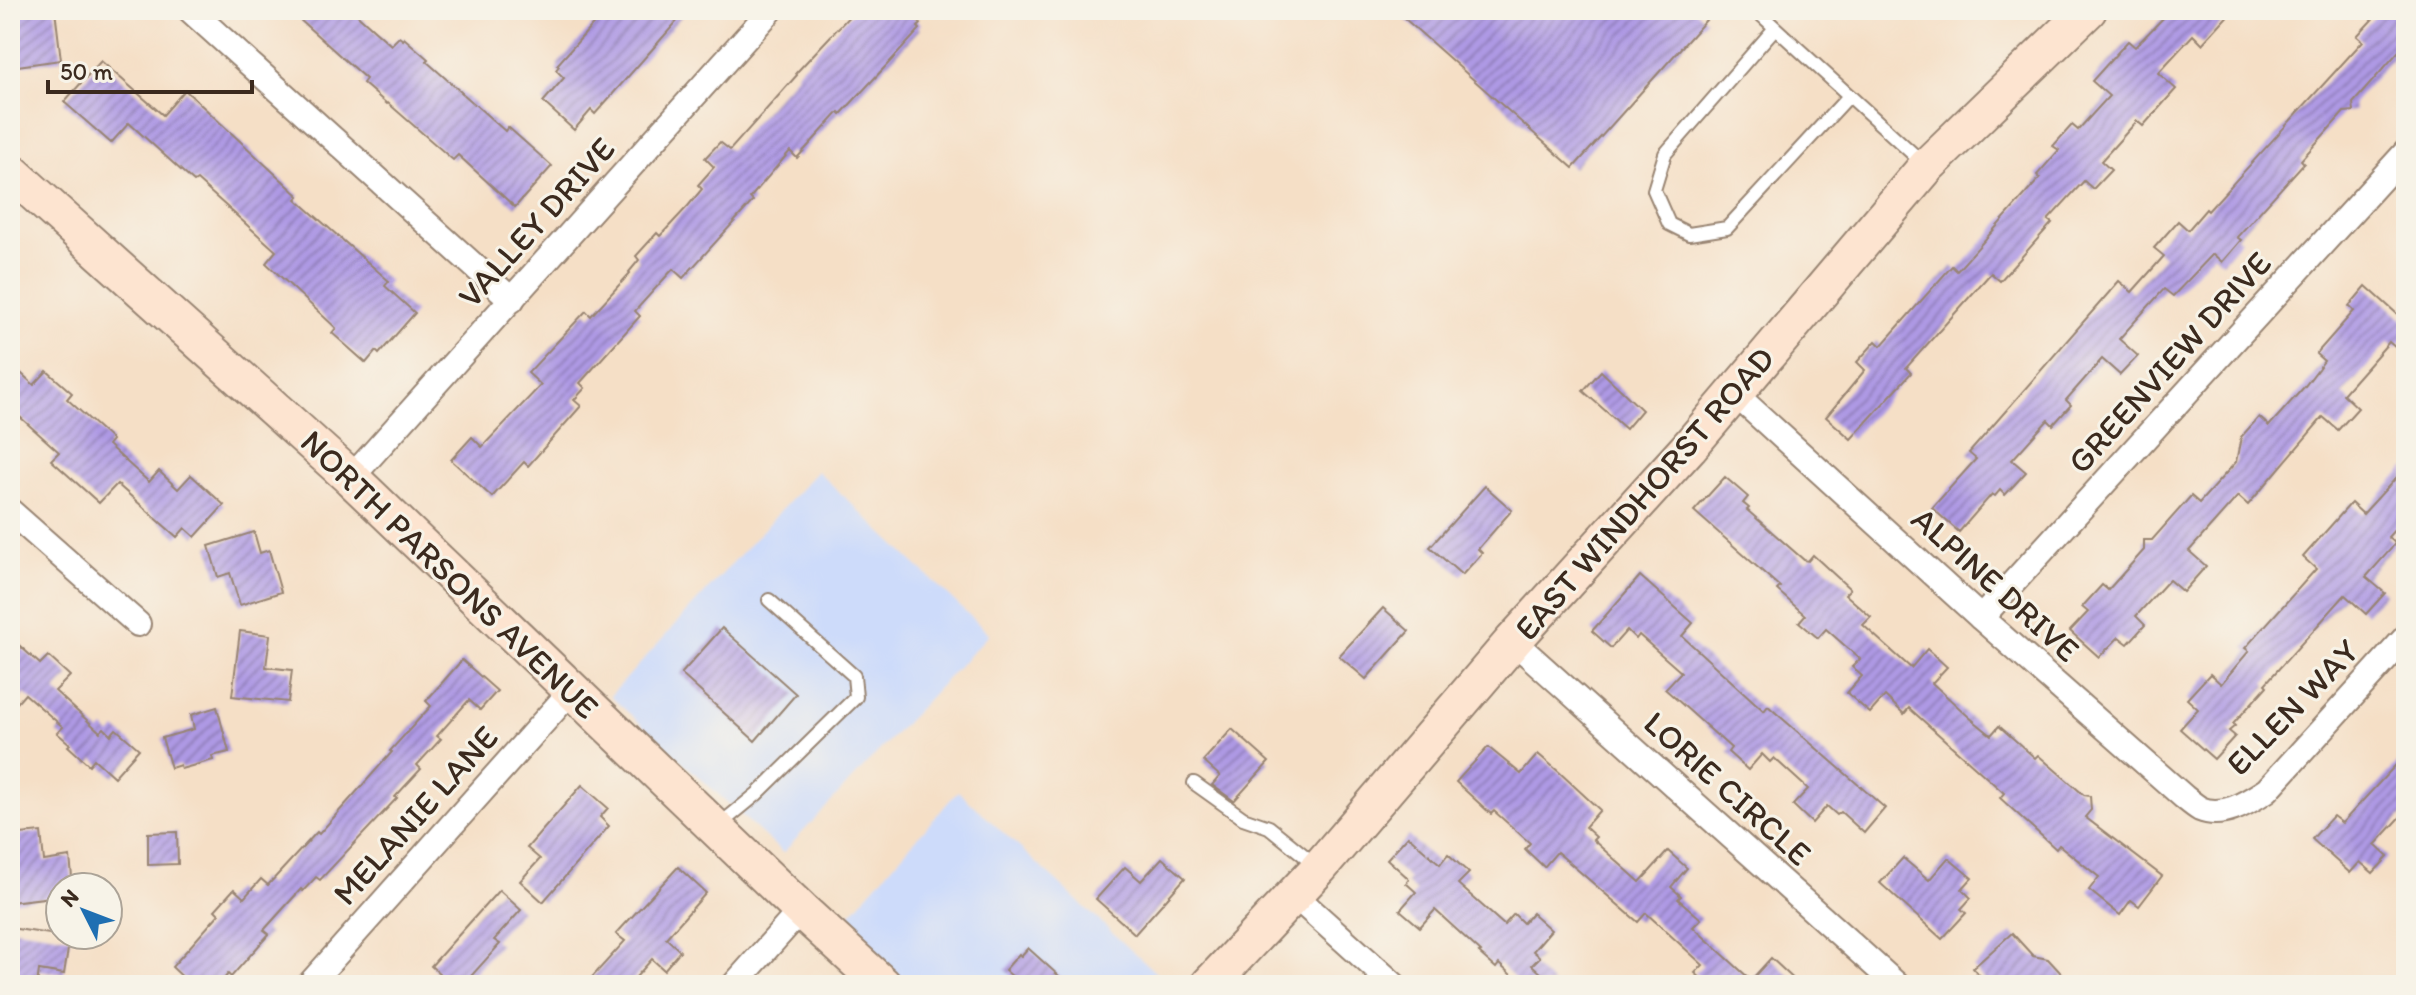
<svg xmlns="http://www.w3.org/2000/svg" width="2416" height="995" font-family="Itim,sans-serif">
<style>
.built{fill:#cddbfa}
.building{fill:url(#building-hatch)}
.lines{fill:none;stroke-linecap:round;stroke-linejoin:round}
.lane-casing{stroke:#988472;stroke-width:16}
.street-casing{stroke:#988472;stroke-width:28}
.secondary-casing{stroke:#988472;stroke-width:40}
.lane{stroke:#fff;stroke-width:12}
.street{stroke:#fff;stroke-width:24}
.secondary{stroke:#fde4d0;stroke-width:36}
.labels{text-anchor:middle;stroke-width:6;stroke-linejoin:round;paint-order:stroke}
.street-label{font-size:34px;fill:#3b2a1e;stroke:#f7f3e8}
</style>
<defs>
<pattern id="building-hatch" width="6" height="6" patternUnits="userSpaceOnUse" patternTransform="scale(2)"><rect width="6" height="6" fill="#ae99e4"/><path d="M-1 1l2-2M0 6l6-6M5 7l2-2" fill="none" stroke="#8f7db8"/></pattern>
</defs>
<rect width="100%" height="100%" fill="#f7f3e8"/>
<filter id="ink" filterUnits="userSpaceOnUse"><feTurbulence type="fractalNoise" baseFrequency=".0125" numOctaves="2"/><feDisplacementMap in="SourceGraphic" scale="16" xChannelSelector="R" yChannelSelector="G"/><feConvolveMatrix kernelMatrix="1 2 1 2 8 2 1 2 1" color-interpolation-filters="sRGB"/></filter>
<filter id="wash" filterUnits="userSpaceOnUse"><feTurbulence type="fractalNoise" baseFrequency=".006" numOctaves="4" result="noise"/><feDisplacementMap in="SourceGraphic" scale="32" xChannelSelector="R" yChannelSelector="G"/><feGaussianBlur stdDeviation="1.8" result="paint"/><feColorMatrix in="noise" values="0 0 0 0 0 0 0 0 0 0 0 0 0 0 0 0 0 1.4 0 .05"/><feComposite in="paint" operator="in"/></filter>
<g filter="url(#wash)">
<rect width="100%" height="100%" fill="#f5dfc6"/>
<!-- built -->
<g class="built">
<path d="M817 471 989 634 783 853 610 696Z"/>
<path d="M958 791 1169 985H904L840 926Z"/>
</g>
<g id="blocks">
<!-- building -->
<g class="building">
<path d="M10 10H55L61 60 10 67Z"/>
<path d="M289 10H352L391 45 399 37 403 40 404 38 428 59 426 61 505 131 508 127 552 166 515 207 458 155 453 160 388 103 387 104 363 83 366 79Z"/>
<path d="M606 10H687L595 114 591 110 574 130 543 102 564 78 556 70 559 66 557 65Z"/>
<path d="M855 10H906L921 24 918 27 920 29 899 52 841 114 839 112 797 158 790 151 750 198 753 201 683 278 673 269 635 311 640 316 580 383 585 388 574 400 581 406 528 466 524 462 492 497 451 460 472 437 482 447 541 385 528 373 586 311 591 316 630 273 629 272 639 260 636 256 657 233 660 236 688 206 702 189 698 185 714 167 705 158 720 142 730 150 797 75 796 73Z"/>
<path d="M1395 10H1694L1706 20 1573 168Z"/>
<path d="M2171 10H2233L2202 44 2193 35 2158 73 2176 89 2143 126 2137 121 2101 161 2111 170 2093 189 2084 181 2048 220 2052 223 2000 281 1991 273 1906 368 1911 373 1851 439 1826 417 1865 370 1857 362 1876 341 1881 346 1952 266 1957 271 2040 178 2037 175 2059 150 2053 146 2072 125 2078 130 2109 96 2092 81 2128 41 2135 47Z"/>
<path d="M2381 10H2406V43L2353 103 2354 111 2344 112 2301 160 2304 163 2237 237 2241 240 2222 262 2213 254 2173 296 2164 289 2119 339 2138 356 2120 375 2102 359 2066 400 2071 405 2053 425 2048 420 2012 460 2026 472 2005 495 2000 490 1995 496 1992 494 1959 532 1932 508 1976 459 1969 453 2119 281 2132 292 2164 256 2154 248 2178 221 2188 230 2206 209 2208 211 2363 41 2357 36Z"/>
<path d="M101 61 163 115 185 90 299 196 296 199 389 281 385 286 415 313 379 354 376 351 366 363 332 333 336 328 266 263 276 251 197 180 194 182 129 123 111 143 64 102Z"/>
<path d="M2366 286 2406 322V337L2396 348 2389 342 2343 394 2358 408 2338 430 2323 417 2248 505 2238 496 2189 551 2206 566 2183 592 2169 580 2136 616 2145 625 2128 644 2119 637 2099 657 2070 631 2088 612 2082 607 2102 585 2108 590 2144 550V540H2152L2191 496 2199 503 2236 462 2241 437 2259 417 2269 426 2305 386 2324 361 2316 354 2354 311 2349 306Z"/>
<path d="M10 363 34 385 47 371 72 393 67 399 112 440 108 445 149 482 159 471 178 489 191 475 224 505 195 537 185 528 177 537 117 484 99 503 51 460 59 452 10 408Z"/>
<path d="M1601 371 1642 410 1626 429 1583 391Z"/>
<path d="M2406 467V517L2388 537 2395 543 2391 549 2366 577 2385 593 2366 614 2345 595 2265 684 2267 686 2233 724 2235 726 2229 731 2235 736 2214 759 2180 729 2198 709 2187 699 2210 674 2221 684 2249 651 2245 648 2316 569 2303 557 2351 503 2363 514Z"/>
<path d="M1725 477 1748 497 1743 503 1749 508 1747 510 1804 560 1808 561 1813 555 1850 589 1845 594 1871 617 1863 625 1911 668 1927 649 1947 667 1932 683 1969 717 1991 735 1999 726 2035 758 2038 755 2084 795 2090 796 2091 810 2085 817 2162 876 2139 906 2131 900 2120 915 2089 890 2099 877 2059 845 2056 849 2000 798 2004 793 1909 708 1904 714 1885 696 1870 713 1847 693 1862 676 1852 667 1860 659 1826 629 1818 638 1799 622 1805 615 1777 590 1780 587 1694 511Z"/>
<path d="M1485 486 1512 510 1478 549 1482 553 1462 575 1430 547Z"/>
<path d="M254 532 260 553 269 550 281 592 240 605 230 573 218 577 209 546Z"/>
<path d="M1640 576 1693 623 1682 636 1764 711 1768 706 1885 808 1864 833 1841 812 1837 815 1827 806 1812 823 1793 805 1808 789 1774 758 1770 762 1762 754 1748 770 1728 752 1731 748 1665 689 1681 672 1639 635 1636 639 1627 630 1611 648 1592 631Z"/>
<path d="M1383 608 1409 631 1366 679 1339 656Z"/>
<path d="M722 628 796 694 755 741 681 674Z"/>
<path d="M240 631 270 635 266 667 292 670 288 702 232 696Z"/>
<path d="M10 637 40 664 48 656 70 676 55 691 100 732 104 728 111 735 116 729 139 749 114 777 94 759 89 765 68 746 70 744 57 733 63 727 25 694 10 711Z"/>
<path d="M462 660 497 691 480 710 469 700 437 736 441 739 417 765 421 769 395 797 397 798 320 880 316 877 303 891 301 889 264 930 269 934 231 977 228 974 219 985H191L172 967 219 914 215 910 234 889 244 898 261 879 268 885 317 832 319 834 392 752 390 751 431 706 426 701Z"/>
<path d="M217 707 229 752 212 756 213 760 181 769 180 765 171 768 162 738 194 729 191 715Z"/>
<path d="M1232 729 1269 762 1234 801 1212 785 1220 776 1203 761Z"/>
<path d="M1488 747 1521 774 1538 754 1559 772 1600 810 1585 827 1596 837 1593 840 1640 882 1668 851 1687 868 1671 887 1681 896 1678 899 1701 919 1693 927 1751 980 1771 958 1800 985H1709L1695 973 1703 965 1646 913 1638 922 1557 852 1544 867 1525 849 1530 843 1494 811 1491 814 1456 782Z"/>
<path d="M2406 754V811L2375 845 2388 857 2373 873 2360 862 2350 873 2312 839 2333 816 2342 823Z"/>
<path d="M582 785 608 808 600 817 609 826 543 902 520 881 540 859 527 848Z"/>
<path d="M41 832 44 861 70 857 73 887H60V896L10 902V835Z"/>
<path d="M177 832 178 864 148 865V833Z"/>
<path d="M1408 836 1440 864 1448 854 1469 873 1458 884 1504 925 1514 914 1523 923 1532 913 1551 930 1533 951 1540 957 1532 965 1554 985H1522L1499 964 1496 968 1479 953 1481 952 1435 910 1420 927 1400 910 1416 892 1406 883 1409 879 1387 859Z"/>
<path d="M1162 858 1185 878 1135 934 1096 899 1125 867 1141 881Z"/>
<path d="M1903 858 1929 880 1948 858 1972 878 1962 889 1971 898 1961 909 1966 913 1942 939 1880 883Z"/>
<path d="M678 867 706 893 666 938 680 951 664 970 652 959 629 985H585L625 941 616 934Z"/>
<path d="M499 890 521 910 494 940 500 944 463 985H452L431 966Z"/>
<path d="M10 928 70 937 64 974 39 970 37 985H10Z"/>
<path d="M2012 933 2033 956 2048 959 2072 985H1988L1973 968Z"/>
<path d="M1028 948 1069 985H1022L1005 970 1019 954 1021 956Z"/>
</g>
</g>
</g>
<g filter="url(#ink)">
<use href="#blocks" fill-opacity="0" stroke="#988472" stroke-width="2"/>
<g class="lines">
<defs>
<g id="lane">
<path d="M1758 12 1924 164"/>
<path d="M1775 28 1665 154 1654 190 1669 224 1689 234 1727 228 1849 96"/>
<path d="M1194 783 1243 818 1269 827 1317 866"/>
<path d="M718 826 757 794 856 697 854 676 769 600"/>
</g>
<g id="street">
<path d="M190 10 512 300"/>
<path d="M1734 393 1981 618 2184 797C2189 801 2195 806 2200 809 2224 819 2248 802 2267 790L2406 637"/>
<path d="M351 478 771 10"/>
<path d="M10 511 138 624"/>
<path d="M1981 618 2406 152"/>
<path d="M1513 641 1897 985"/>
<path d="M1294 895 1394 985"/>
<path d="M309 985 572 690"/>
<path d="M734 985 801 910"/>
</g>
<g id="secondary">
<path d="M10 171 351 478 801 910 883 985"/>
<path d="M1209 985 1319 868 1513 641 1689 447 1927 166 2088 10"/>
</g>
</defs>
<!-- lane casing -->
<use href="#lane" class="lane-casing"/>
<!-- street casing -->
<use href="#street" class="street-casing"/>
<!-- secondary casing -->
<use href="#secondary" class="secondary-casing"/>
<!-- lane -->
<use href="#lane" class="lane"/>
<!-- street -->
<use href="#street" class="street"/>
<!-- secondary -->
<use href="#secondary" class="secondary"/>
</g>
</g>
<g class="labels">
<!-- street labels -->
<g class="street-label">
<text transform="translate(536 222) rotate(-48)" y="12">VALLEY DRIVE</text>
<text transform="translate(2169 362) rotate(-48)" y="12">GREENVIEW DRIVE</text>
<text transform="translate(1644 493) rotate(-49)" y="12">EAST WINDHORST ROAD</text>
<text transform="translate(450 574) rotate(44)" y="12">NORTH PARSONS AVENUE</text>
<text transform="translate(1996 584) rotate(42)" y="12">ALPINE DRIVE</text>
<text transform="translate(2292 707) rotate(-46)" y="12">ELLEN WAY</text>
<text transform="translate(1728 788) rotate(42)" y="12">LORIE CIRCLE</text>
<text transform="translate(415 815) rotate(-48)" y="12">MELANIE LANE</text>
</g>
</g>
<!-- margin -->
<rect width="2416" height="995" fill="none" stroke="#f7f3e8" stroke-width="40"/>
<!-- north arrow -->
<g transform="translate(84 911) rotate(312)"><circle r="38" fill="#f7f3e8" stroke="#aca397" stroke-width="2"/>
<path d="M0-6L14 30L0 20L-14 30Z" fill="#1f6fb2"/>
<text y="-12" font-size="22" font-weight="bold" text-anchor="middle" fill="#3b2a1e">N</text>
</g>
<!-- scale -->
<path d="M48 80v12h204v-12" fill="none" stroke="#3b2a1e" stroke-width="4"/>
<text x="60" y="80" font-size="24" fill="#3b2a1e" stroke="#f7f3e8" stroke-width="6" paint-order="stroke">50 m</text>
</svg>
